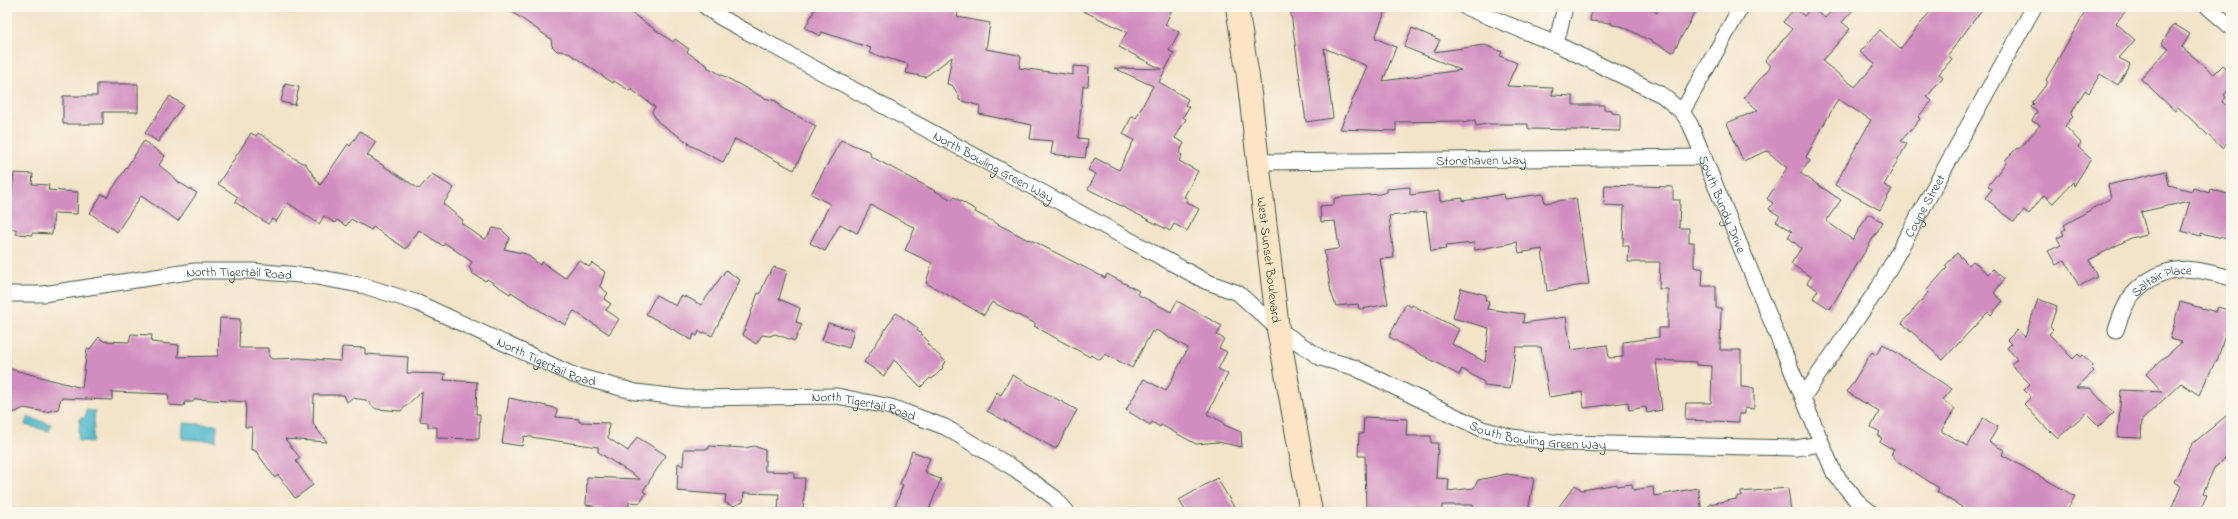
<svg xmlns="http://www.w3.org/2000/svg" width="2238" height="519" font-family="'Indie Flower',sans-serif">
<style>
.water{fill:#4db6cb;stroke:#367a80}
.building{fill:#d18dc0}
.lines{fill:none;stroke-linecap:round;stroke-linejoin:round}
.minor-casing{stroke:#3f564a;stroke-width:17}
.secondary-casing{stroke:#3f564a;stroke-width:24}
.minor{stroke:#fff;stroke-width:15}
.secondary{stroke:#fde5c5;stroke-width:22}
.labels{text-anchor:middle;stroke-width:4;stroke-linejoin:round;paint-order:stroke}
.street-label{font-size:13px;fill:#1f3d34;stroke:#fbf7ec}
</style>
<rect width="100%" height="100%" fill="#fbf7ec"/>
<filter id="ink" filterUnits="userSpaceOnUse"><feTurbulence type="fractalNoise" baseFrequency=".025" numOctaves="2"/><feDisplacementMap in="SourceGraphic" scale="8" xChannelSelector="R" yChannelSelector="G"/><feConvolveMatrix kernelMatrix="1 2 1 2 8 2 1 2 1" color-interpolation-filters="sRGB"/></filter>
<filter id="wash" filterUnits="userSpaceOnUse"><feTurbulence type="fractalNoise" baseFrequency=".012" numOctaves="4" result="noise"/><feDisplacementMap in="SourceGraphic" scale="16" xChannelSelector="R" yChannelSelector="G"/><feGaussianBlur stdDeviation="0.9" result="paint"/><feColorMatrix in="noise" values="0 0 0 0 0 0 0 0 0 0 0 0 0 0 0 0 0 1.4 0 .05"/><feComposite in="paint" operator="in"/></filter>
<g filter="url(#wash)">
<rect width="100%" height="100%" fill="#f3e4c9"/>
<!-- water -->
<g class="water">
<path d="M86 410 95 411 93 442 78 441 80 418H85Z"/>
<path d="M27 417 51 424 49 431 25 425Z"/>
<path d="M183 423 217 425 216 441 182 439Z"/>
</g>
<g id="blocks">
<!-- building -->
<g class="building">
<path d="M505 7H623L673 42 675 39 689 49 687 52 708 66 707 67 764 98 776 101 780 107 816 126 794 170 735 139 723 162 688 144 689 143 658 122 652 112 655 107 631 89 630 91 614 81 613 83 567 52 557 51 552 46 551 39Z"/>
<path d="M816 7H959L957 17 990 23 986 49 1019 55 1021 57 1019 68 1073 75V66L1089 67 1088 86H1083L1078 138 1088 139 1085 158 1051 154 1053 141 1030 139 1032 125 979 114 980 106 959 100V96L952 85 947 84 952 57 925 77 906 73 908 64 869 53 871 48 822 32 820 36 805 28Z"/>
<path d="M1075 7H1173L1165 25 1179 32 1169 51 1174 53 1159 82 1188 99 1185 105 1189 107 1183 117 1186 119 1175 138 1184 143 1179 153 1182 155 1179 161 1198 171 1184 197 1188 199 1186 202 1199 209 1187 231 1174 224 1170 231 1088 189 1096 174 1088 170 1095 158 1119 170 1134 140 1123 134 1132 116 1136 118 1153 86 1114 68 1161 69 1119 47 1127 32Z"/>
<path d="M1290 7H1387L1375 38 1396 47 1383 81 1461 70 1404 47 1412 28 1440 40 1434 52 1485 45 1502 52 1500 56 1517 63 1507 86 1553 88 1552 95 1573 96V105H1604V109L1612 110V113L1620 114V131L1530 129 1528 128V124H1486L1476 126 1475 120 1463 123V121L1396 122V131L1340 129 1367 66 1324 48 1333 118 1306 122Z"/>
<path d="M1592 7H1647L1657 13 1660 7H1698L1673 52 1621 26 1612 25V23L1590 21Z"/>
<path d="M1812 7 1825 18 1835 7H1856L1842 22 1850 29 1822 61 1855 87 1875 64 1860 52 1880 30 1900 49 1934 7H1984L1948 55 1952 59 1939 74 1943 77 1927 97 1932 101 1918 117 1920 119 1901 141 1907 144 1884 185 1892 189 1880 210 1835 185 1871 120 1838 99 1806 157 1810 161 1800 173 1841 200 1826 221 1853 240 1868 214 1883 222 1830 309 1813 298 1818 290 1807 283 1811 277 1791 264 1801 248 1788 237 1792 231 1776 221 1780 216 1769 209 1773 203 1767 199 1787 168 1767 151 1743 161 1727 123 1758 110 1744 98 1771 66 1765 61 1792 29 1783 22 1793 10 1795 12 1797 10 1804 16Z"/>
<path d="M2088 7H2129L2116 23 2135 40 2119 58 2130 64 2118 85 2100 74 2089 93 2085 90 2071 114 2073 116 2065 126 2081 143 2078 147 2091 159 2074 186 2073 182 2053 203 2044 195 2029 214 2024 210 2014 222 1985 198 1992 189 1988 186 2007 161 2005 160 2017 148 2019 149 2040 125 2032 121 2037 112 2031 107 2034 104 2032 103 2048 82 2046 80Z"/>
<path d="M2174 24 2190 34 2182 47 2214 74 2223 65 2231 72V86L2224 95 2226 97 2222 102 2231 109V138L2222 148 2178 107 2175 111 2141 79 2169 48 2162 43Z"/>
<path d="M97 84H138V112H103V124H63V96H97Z"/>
<path d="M285 84 299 87 295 105 281 102Z"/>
<path d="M170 96 183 105 158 142 145 133Z"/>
<path d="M360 131 376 142 367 155 419 189 432 174 454 188 443 204 463 220 461 223 485 240 493 228 502 230 510 238 504 249 526 254 540 265 542 262 565 278 579 260 589 267 592 263 605 272 600 287 608 293 604 299 611 304 606 310 619 319 609 334 574 311 565 325 559 321 558 322 511 292 510 294 487 279 486 281 473 274 469 267 472 262 445 243 443 246 419 230 406 249 373 227 371 230 351 219 346 226 337 220 335 223 324 216 319 224 288 203 276 222 272 219 268 224 235 202 238 197 218 184 251 133 256 136 258 133 284 149 288 154 302 163H305L320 185 348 144 350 146Z"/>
<path d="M841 140 868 151 871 153 870 156 952 200 954 197 976 210 975 212 1028 240 1029 239 1105 278 1107 274 1139 291 1137 294 1171 312 1177 301 1222 326 1217 335 1224 339 1219 348 1227 352 1218 369 1228 374 1207 414 1223 422 1224 425 1241 432 1242 447 1218 442 1196 444 1161 425 1160 427 1152 422 1150 425 1126 410 1144 379 1166 391 1188 348 1156 330 1154 333 1152 331 1132 368 1105 354 1100 360 1091 355 1090 357 1034 326 1036 324 992 302 984 315 926 283 932 263 905 250 915 228 871 205 857 233 840 224 825 251 810 243 830 204 811 194Z"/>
<path d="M144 141 165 156 159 165 175 178 178 182 197 193 178 221 141 196 117 232 90 213 102 194 107 197Z"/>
<path d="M2166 171 2169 185 2192 191 2193 188 2209 193 2210 189 2231 195V240L2201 233V236L2181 231 2190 201 2141 212 2147 234 2131 238 2089 260 2097 277 2079 286 2065 260 2056 265 2048 251 2061 245 2057 238 2064 235 2062 231 2066 229 2064 225 2111 198 2108 185Z"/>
<path d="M14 173 33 174 32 184 49 185 48 190 78 192 77 214 54 213 52 234 32 233V235L16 234V229H7V209L10 210Z"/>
<path d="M1605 185 1673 187V200H1680L1679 228H1689V242H1694V267L1703 269 1702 286H1716V308H1721L1720 350H1741V387L1754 388V409L1745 408V414H1739V422L1685 420 1686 403H1711L1712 366 1696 365V362L1656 360 1662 410 1647 413 1646 407 1629 410 1628 402 1584 408 1582 392 1549 397 1541 347H1516L1510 389 1484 386V382L1462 369 1459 375 1389 337 1406 304 1411 307 1412 305 1459 329 1452 344 1485 362 1489 328 1453 318 1461 288 1486 295 1485 300 1489 302 1487 309 1524 314 1523 323 1566 317 1571 350 1607 345 1609 358 1623 357V342L1659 337V328H1668V289H1659L1660 262H1628L1629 246H1623L1624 206 1604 205Z"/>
<path d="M1410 187V195L1439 191 1440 201 1463 198V201L1504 194 1505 199 1543 194 1545 203 1576 198 1589 284 1547 291 1542 249 1519 253 1517 242 1475 250 1474 243 1445 246 1446 249 1431 251 1426 212 1389 216 1394 258 1380 259 1388 304 1362 309H1359L1358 304 1336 306 1331 292 1324 251 1337 249 1339 247 1335 221 1321 222 1320 206 1334 205V199L1341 197 1380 194 1387 192V189Z"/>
<path d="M1957 253 1969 265 1973 261 1988 274 1993 269 2004 279 1994 293 2003 301 1991 315 1988 312 1943 360 1902 323 1928 293 1926 291 1947 268 1945 266Z"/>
<path d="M774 267 787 271 779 299 800 308 796 322 802 324 795 341 775 334 770 336 762 335 756 344 743 335 758 293 760 294 766 279Z"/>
<path d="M726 270 740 280 712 336 704 332 703 334 699 331 697 336 694 334 692 340 646 314 656 295 676 306 681 296 685 298V296L701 305Z"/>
<path d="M2038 299 2057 306 2050 327 2053 330 2049 334 2073 359 2078 354 2081 357 2083 355 2093 366 2091 368 2094 371 2076 388H2090L2113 413 2099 426 2086 413 2058 438 2051 431 2050 432 2024 404 2031 397 2024 390 2030 384 2011 364 2017 359 2007 348 2011 344 2007 340 2017 330 2025 337Z"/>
<path d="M2180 302 2216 312 2218 307 2231 311V333L2226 331 2217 362H2215L2199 395 2181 383 2142 420 2141 438 2118 437 2121 390 2163 392 2146 374 2182 342 2170 339Z"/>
<path d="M896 313 918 328 917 330 929 342 927 344 946 362 942 366 943 368 932 379 930 378 921 387 894 360 884 376 864 362Z"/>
<path d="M220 318 240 319 239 348H269V357L272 359 300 358 341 361 342 347 365 348V354L408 357 407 373 445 374 444 380 477 382 476 414H480L479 439 437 438V427H428V422L420 421 422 391 401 411 376 409 366 400 352 398 347 402 344 395H314L313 424 327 442 285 439 300 458 296 461 313 485 295 498 278 475 275 478 255 450H251L252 427H245L246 402 195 399 193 402H185L184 406 169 405 168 394 112 392V400L61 398 58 409 46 412 24 408 7 416V368L82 388 87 349H90L99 337 103 341 129 342 131 334 152 335 151 342 179 345 178 357 218 356Z"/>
<path d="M828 323 854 330 849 348 822 340Z"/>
<path d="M1883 344 1952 389 1943 400 1955 409 1941 431 1968 446 1983 418 1998 427 1989 442 2004 450 2002 455 2075 496 2066 512H1970L1937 492 1939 488 1894 459 1895 458 1891 455 1894 450 1880 442 1882 438 1878 436 1880 432 1871 427 1879 412 1847 392 1872 352 1876 355Z"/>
<path d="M1012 375 1077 410 1056 449 987 411 997 392 1001 395Z"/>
<path d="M509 398 551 407 557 410 556 417 579 419V422L609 423 608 438 628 451 637 437 666 455 643 491 646 493 640 503 629 502V512H603V510L593 509V506L586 505 587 477 640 479 598 452V447L524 436 522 446 502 443Z"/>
<path d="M2231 412V454L2214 468 2203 493 2207 495 2199 512H2170L2181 486 2174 482 2192 444Z"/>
<path d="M1364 417 1407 419 1406 436H1431V443H1438L1436 478 1449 479 1448 491 1474 488 1478 480 1507 474 1534 478 1528 512H1474L1473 505H1442V512H1366L1365 456H1358L1359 434H1363Z"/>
<path d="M709 446 745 448 754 446 765 450V471L794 472V478H805L803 512H778L779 494 744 493 743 502 733 506 725 503 726 495 677 491 678 463 683 466 684 449H709Z"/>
<path d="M912 451 930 458 925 471 927 472 926 474 941 479 928 512H893L903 485 900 484Z"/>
<path d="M1217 478 1237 512H1186L1179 500Z"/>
<path d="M1617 484V486L1632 484 1633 490 1653 487 1654 496 1698 488 1702 512H1555L1575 485 1582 490Z"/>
<path d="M1788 488 1791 512H1709V504L1737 499V496H1741V492Z"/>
</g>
</g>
</g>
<g filter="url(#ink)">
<use href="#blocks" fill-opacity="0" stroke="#3f564a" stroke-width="1"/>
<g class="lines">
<defs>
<g id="minor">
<path id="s1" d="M706 7 720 17 1205 281 1238 293 1278 329 1321 358 1353 367 1482 429 1512 437 1562 443 1796 448 1821 444"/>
<path id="s2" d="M1465 7 1556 44 1662 95 1682 112 1690 124 1834 473 1857 501 1870 512"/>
<path d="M2208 7 2231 27"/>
<path d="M1556 44 1565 7"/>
<path d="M1682 112 1741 7"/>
<path id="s3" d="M1258 162 1704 157"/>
<path id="s4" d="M7 294H43L195 271H252L311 276 365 286 418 303 573 375 636 392 686 398 837 396 891 407 945 427 1015 469 1055 498 1067 512"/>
<path id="s5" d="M2116 330C2119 322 2121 314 2125 307 2129 297 2137 289 2145 283 2173 262 2199 269 2231 278"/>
<path id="s6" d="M1803 397 1879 287 2034 7"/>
</g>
<g id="secondary">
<path id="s7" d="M1237 7 1248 77 1278 329 1311 512"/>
</g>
</defs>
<!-- minor casing -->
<use href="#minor" class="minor-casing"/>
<!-- secondary casing -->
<use href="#secondary" class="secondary-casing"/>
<!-- minor -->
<use href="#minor" class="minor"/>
<!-- secondary -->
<use href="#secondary" class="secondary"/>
</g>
</g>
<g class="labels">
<!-- street labels -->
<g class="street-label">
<text dy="5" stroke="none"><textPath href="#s3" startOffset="223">Stonehaven Way</textPath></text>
<text dy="5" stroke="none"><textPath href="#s1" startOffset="329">North Bowling Green Way</textPath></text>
<text dy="5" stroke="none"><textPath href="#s2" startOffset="343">South Bundy Drive</textPath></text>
<text dy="5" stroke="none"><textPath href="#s6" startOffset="227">Coyne Street</textPath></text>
<text dy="5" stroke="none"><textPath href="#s7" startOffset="255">West Sunset Boulevard</textPath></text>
<text dy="5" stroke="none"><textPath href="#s4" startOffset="234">North Tigertail Road</textPath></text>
<text dy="5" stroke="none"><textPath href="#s5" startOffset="73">Saltair Place</textPath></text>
<text dy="5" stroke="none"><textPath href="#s4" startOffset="558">North Tigertail Road</textPath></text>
<text dy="5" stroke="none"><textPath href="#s4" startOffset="882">North Tigertail Road</textPath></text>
<text dy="5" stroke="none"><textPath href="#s1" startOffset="943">South Bowling Green Way</textPath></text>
</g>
</g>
<!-- margin -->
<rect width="2238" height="519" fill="none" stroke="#fbf7ec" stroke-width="24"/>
</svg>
